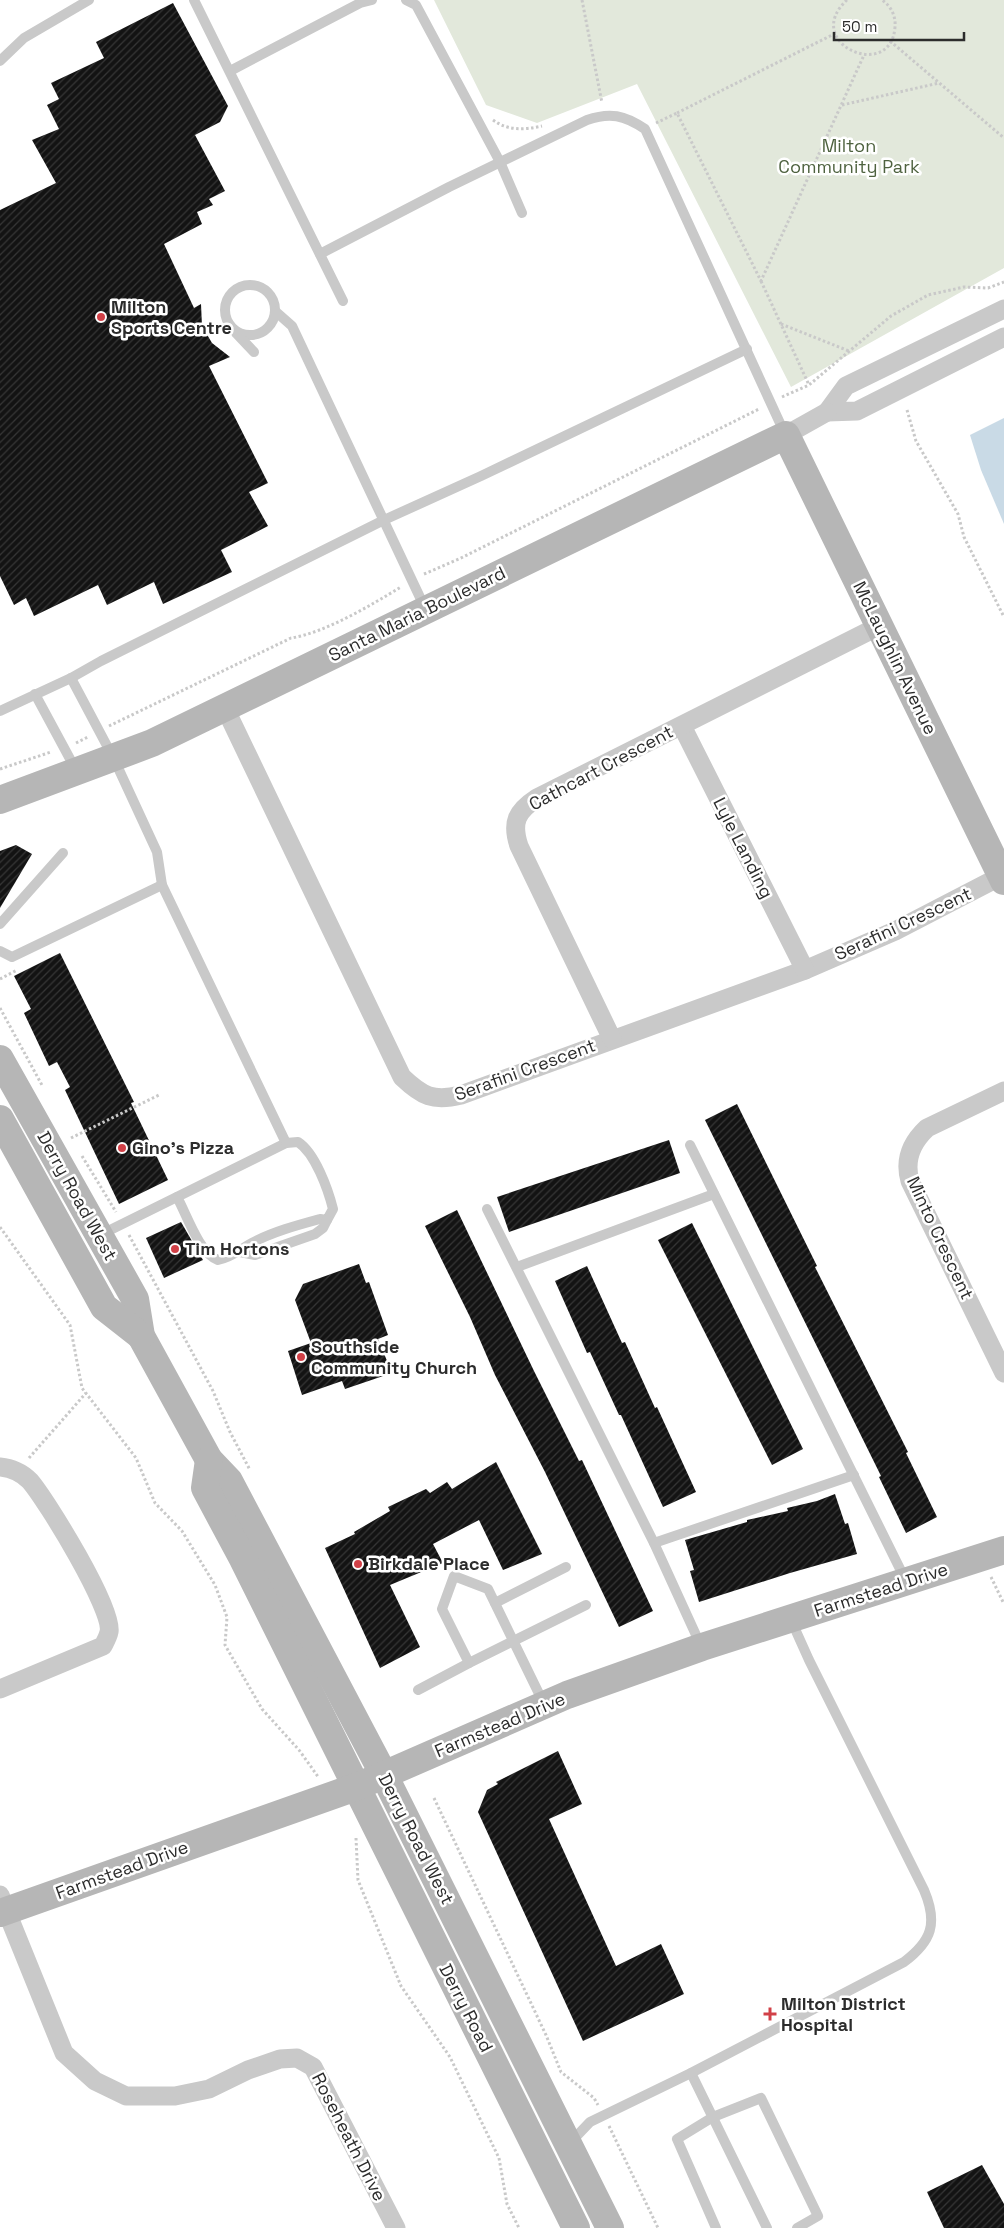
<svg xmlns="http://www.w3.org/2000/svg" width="1004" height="2228" font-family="'Space Grotesk',sans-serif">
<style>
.park{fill:#e2e8db}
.water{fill:#c9dae6}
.building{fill:url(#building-hatch)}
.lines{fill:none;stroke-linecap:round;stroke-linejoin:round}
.path{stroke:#c9c9c9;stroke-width:3;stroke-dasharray:2.5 2.5;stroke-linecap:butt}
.lane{stroke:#c9c9c9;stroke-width:10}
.street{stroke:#c9c9c9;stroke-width:19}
.secondary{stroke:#b6b6b6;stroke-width:28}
.poi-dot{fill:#d14047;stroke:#fff;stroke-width:2}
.labels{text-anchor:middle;stroke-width:5;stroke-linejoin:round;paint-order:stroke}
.park-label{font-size:18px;fill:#4e623f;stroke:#fff}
.poi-label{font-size:18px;font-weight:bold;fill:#2c2c2c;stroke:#fff;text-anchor:start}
.street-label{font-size:18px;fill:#2c2c2c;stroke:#fff}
</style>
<defs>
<pattern id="building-hatch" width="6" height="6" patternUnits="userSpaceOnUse" patternTransform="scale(1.25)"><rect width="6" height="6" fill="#131313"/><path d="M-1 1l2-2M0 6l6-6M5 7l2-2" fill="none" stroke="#363636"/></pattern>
</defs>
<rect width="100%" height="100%" fill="#fff"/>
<!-- park -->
<path class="park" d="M434 0H1004V268L791 387 637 84 537 123 486 105Z"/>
<!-- water -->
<path class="water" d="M1004 418V524L981 470 970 435Z"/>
<!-- building -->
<g class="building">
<path d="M173 3 228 106 220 122 195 135 225 191 209 199 213 205 197 212 202 224 164 244 194 308 201 304 202 326 212 343 230 357 209 366 268 483 249 492 268 526 221 550 232 572 163 604 154 582 107 605 98 585 34 616 26 598 14 605 0 576V210L56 183 32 140 59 129 47 105 59 99 51 83 104 58 96 42Z"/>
<path d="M16 845 32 854 0 908V851Z"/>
<path d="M60 953 134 1102 131 1103 168 1180 119 1204 65 1090 70 1087 57 1062 49 1066 24 1013 31 1009 14 976Z"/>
<path d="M737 1104 817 1266 815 1267 908 1452 906 1453 937 1517 906 1533 879 1477 881 1476 705 1120Z"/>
<path d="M669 1140 680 1173 509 1232 497 1197Z"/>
<path d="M457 1210 534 1371 579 1461 582 1460 653 1611 619 1627 545 1472 495 1375 470 1317 425 1226Z"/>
<path d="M181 1222 203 1260 164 1278 146 1238Z"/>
<path d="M692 1223 803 1449 772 1465 658 1240Z"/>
<path d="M359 1264 366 1283 369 1282 388 1335 378 1339 392 1373 345 1389 342 1381 302 1395 288 1351 311 1343 295 1300 303 1284Z"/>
<path d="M587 1266 622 1343 625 1342 655 1408 657 1407 696 1492 663 1507 621 1415H619L590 1352 587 1353 555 1281Z"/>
<path d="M496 1462 542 1554 503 1570 479 1520 433 1544 443 1563 390 1585 420 1647 380 1668 325 1548 355 1534 354 1532 390 1511 388 1507 426 1489 430 1493 447 1482 452 1489Z"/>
<path d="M835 1494 845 1524 848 1523 857 1554 790 1573 699 1602 690 1571 694 1570 685 1540 747 1522V1520L788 1511 787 1508 817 1501Z"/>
<path d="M558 1751 582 1804 549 1819 616 1966 661 1944 684 1994 583 2041 478 1812 487 1790 498 1784 496 1782Z"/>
<path d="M982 2165 1004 2204V2228H944L927 2192Z"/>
</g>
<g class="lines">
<!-- path -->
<g class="path">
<path d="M582 0 602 103"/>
<path d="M847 0C800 43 891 83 895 27 896 16 891 6 882 0"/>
<path d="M890 41 1004 138"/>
<path d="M842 105 939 83"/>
<path d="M677 113 836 33"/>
<path d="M493 120C508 131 524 130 542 126"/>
<path d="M656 123 677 113 761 281 864 55"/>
<path d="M761 281 809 385"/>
<path d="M781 324 849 351"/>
<path d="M782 397 809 385 891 316 928 295 964 287 988 288 1004 282"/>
<path d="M907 410 916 441 958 514 964 537 1004 617"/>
<path d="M424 574 459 559 759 409"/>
<path d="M109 726 291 638C325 633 371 605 401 587"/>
<path d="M76 743 88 737"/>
<path d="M0 769 51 752"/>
<path d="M0 979 17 970"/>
<path d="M0 1008 43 1087"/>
<path d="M71 1138 159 1095"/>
<path d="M82 1156 116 1212"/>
<path d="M0 1227 70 1325 82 1388 136 1458 155 1503 182 1531 215 1585 227 1617 225 1645 262 1709 299 1750 319 1778"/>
<path d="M129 1235 213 1391 230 1432 250 1470"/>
<path d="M29 1458 86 1393"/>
<path d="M991 1577 1004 1604"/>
<path d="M434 1798 546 2035 561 2072 594 2098 598 2105"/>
<path d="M356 1838 358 1880 401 1986 450 2057 499 2158 507 2204 519 2228"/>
<path d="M609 2126 658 2228"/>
</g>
<!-- lane -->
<g class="lane">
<path d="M194 0 343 301"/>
<path d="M406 0 416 5 500 162 522 213"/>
<path d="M0 61 24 38 89 0"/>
<path d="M230 71 360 3 372 0"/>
<path d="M320 254 449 187 587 120C610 112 624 115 645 129L785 434"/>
<circle cx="250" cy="310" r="25"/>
<path d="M275 311 292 326 425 608"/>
<path d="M236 333 254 352"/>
<path d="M71 678 114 759 157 852 162 885 286 1143 100 1235"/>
<path d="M35 694 76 770"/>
<path d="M0 711 71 678 101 661 384 520 481 476 747 349"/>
<path d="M0 924 63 853"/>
<path d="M0 951 12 957 162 885"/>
<path d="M690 1145 906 1581"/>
<path d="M177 1197C187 1215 199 1253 218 1260 234 1256 239 1250 252 1243 272 1232 298 1225 320 1219L327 1220 333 1209C328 1189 315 1153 298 1142L286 1143"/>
<path d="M487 1209 654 1543 701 1646"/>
<path d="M240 1252 255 1255 315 1234 323 1228 327 1220"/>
<path d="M517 1267 714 1194"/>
<path d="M654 1543 854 1475"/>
<path d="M495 1603 566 1567"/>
<path d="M469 1663 586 1605"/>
<path d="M418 1690 469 1663 442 1609 454 1576 488 1589 544 1704"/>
<path d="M691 2073 767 2228"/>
<path d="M569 2144 590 2122 691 2073 904 1962C932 1941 938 1923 924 1890L809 1660 791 1620"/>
<path d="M716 2228 677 2139 713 2117 761 2098 818 2216 797 2228"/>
</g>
<!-- street -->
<g class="street">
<path d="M1004 309 846 386 827 412 857 411 1004 337"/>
<path d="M786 435 827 412"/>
<path d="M225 708 402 1077C422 1096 433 1102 461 1095L805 970 895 931 1001 876"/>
<path d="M682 726 805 970"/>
<path d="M612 1039 519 846C511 822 517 811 537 798L879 626"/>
<path d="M1004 1091 927 1128C911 1143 904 1160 910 1181L1004 1373"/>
<path d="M0 1467C11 1468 22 1473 30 1481 47 1501 114 1610 109 1632 108 1637 105 1642 103 1646L0 1689"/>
<path d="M0 1895 64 2053 95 2081 126 2096H175L209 2089 248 2070 280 2059 297 2058 313 2067 396 2228"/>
</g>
<!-- secondary -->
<g class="secondary">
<path d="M0 800 152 743 786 435 1004 881"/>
<path d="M0 1059 135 1299 141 1336 209 1460 229 1481 384 1775 610 2228"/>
<path d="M0 1119 104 1307 141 1336"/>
<path d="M209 1460 205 1488 243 1559 576 2228"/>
<path d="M0 1913 356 1787 567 1695 702 1647 1004 1550"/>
</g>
</g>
<!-- markers -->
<g class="poi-dot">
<circle cx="101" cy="317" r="5"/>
<circle cx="122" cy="1148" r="5"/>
<circle cx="175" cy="1249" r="5"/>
<circle cx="301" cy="1357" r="5"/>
<circle cx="358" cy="1564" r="5"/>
<path d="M767.5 2006.5h5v5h5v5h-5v5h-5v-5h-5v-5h5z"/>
</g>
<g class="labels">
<!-- park labels -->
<g class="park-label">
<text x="849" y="152">Milton<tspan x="849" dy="21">Community Park</tspan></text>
</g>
<!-- poi labels -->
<g class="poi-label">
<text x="111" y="313">Milton<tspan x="111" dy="21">Sports Centre</tspan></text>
<text x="132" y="1154">Gino's Pizza</text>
<text x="185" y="1255">Tim Hortons</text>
<text x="311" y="1353">Southside<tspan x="311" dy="21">Community Church</tspan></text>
<text x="368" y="1570">Birkdale Place</text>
<text x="781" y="2010">Milton District<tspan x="781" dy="21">Hospital</tspan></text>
</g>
<!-- street labels -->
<g class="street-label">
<text transform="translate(417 614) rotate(-26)" y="6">Santa Maria Boulevard</text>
<text transform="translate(895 658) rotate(64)" y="6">McLaughlin Avenue</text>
<text transform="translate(601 768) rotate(-28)" y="6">Cathcart Crescent</text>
<text transform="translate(743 848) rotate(63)" y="6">Lyle Landing</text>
<text transform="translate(903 924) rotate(-25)" y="6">Serafini Crescent</text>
<text transform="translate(525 1070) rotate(-20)" y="6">Serafini Crescent</text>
<text transform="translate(77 1196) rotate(61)" y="6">Derry Road West</text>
<text transform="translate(940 1238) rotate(65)" y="6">Minto Crescent</text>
<text transform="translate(881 1590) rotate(-18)" y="6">Farmstead Drive</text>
<text transform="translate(500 1725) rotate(-23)" y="6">Farmstead Drive</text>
<text transform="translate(416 1839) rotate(63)" y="6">Derry Road West</text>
<text transform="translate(122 1870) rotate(-20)" y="6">Farmstead Drive</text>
<text transform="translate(466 2008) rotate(63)" y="6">Derry Road</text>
<text transform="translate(349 2137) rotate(63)" y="6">Roseheath Drive</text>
</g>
</g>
<!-- scale -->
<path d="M834 32v8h130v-8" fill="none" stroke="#2c2c2c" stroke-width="2.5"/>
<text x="842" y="32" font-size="15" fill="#2c2c2c" stroke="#ffffff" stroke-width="4" paint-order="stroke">50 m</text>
</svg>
